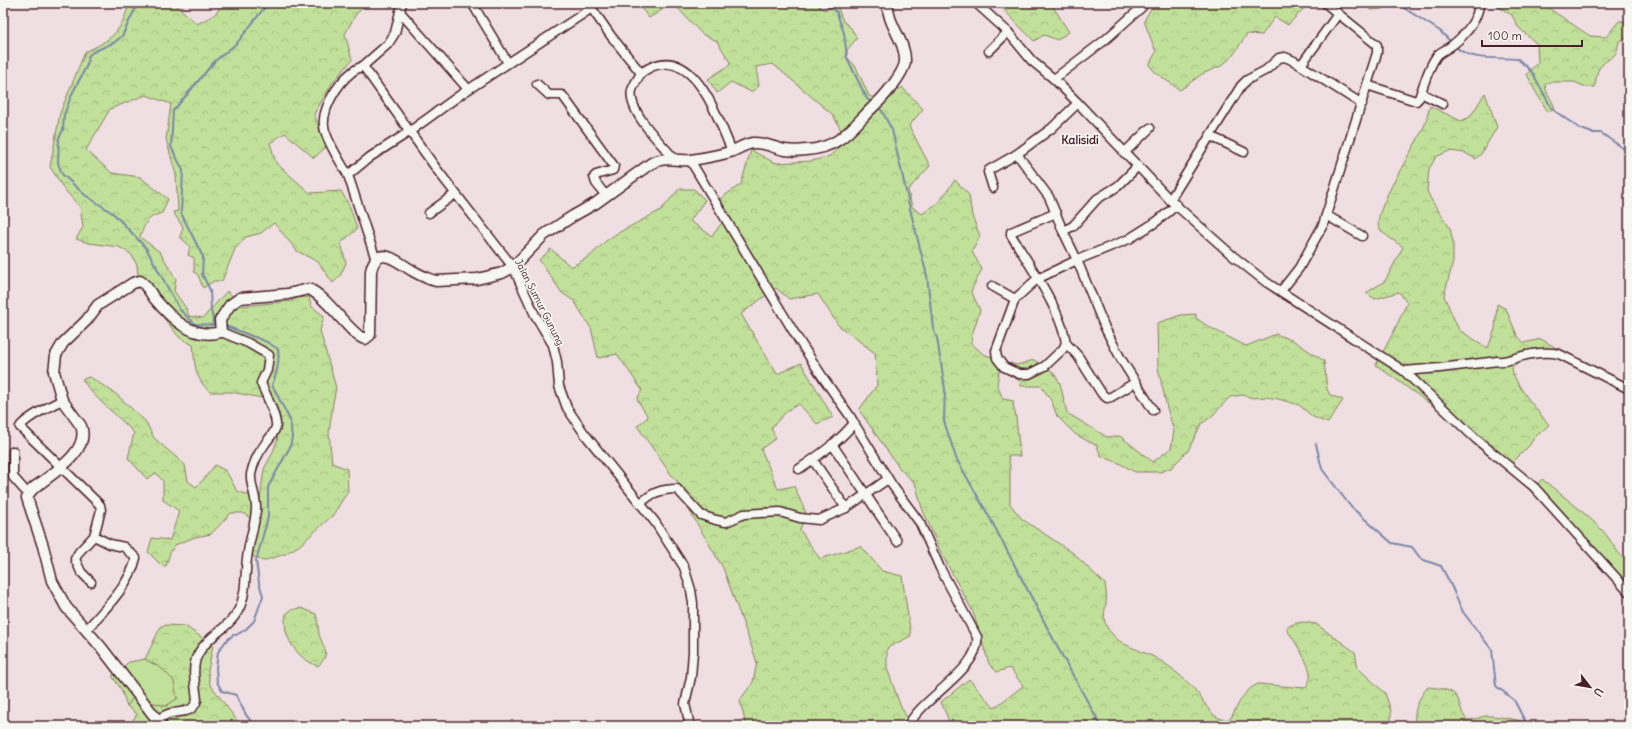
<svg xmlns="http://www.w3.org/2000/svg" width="1632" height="729" font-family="Delius,sans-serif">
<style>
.grass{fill:#c1e099;stroke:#868062}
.forest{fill:url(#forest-crowns);stroke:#868062}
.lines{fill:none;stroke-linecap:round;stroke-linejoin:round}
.stream{stroke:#7c87a7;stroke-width:2}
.minor-casing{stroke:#4a1f2b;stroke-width:11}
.tertiary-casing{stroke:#4a1f2b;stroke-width:13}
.minor{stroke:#f6f6f2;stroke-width:8}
.tertiary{stroke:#f6f6f2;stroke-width:10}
.labels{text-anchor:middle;stroke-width:3.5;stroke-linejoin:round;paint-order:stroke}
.street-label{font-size:10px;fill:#4a1f2b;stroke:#f6f6f2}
.quarter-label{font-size:12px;font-weight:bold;fill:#4a1f2b;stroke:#f6f6f2}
</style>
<defs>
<pattern id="forest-crowns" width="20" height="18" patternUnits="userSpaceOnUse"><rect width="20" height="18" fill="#c1e099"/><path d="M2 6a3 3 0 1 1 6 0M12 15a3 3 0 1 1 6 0" fill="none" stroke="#a7c084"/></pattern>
</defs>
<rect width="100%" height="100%" fill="#f0dfe2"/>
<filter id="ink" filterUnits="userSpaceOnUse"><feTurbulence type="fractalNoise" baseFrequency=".025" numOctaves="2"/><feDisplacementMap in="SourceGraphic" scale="8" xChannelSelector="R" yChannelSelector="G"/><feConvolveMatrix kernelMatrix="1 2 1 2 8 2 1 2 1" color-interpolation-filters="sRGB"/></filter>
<g filter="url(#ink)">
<!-- grass -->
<g class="grass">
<path d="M1542 479C1563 496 1586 513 1604 532 1613 543 1618 555 1629 564V596L1539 498 1531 492Z"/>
<path d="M145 659 161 668 174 681 177 699 166 706 133 698 127 706 121 689 112 676 129 662Z"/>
</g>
<!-- forest -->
<g class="forest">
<path d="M129 3H174L197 24 214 15 224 3H368L356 14 345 34 352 60 333 82 314 114 326 147 314 158 285 133 270 143 276 163 310 193 341 191 350 207 357 229 341 243 346 263 340 276 333 283 318 262 297 251 274 223 261 233 246 237 235 249 222 281H214L203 288 198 275 194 272V258L188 255 190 246 180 237 183 227 173 212 178 211 176 175 166 139 171 104 146 95 110 109 86 150 112 173 140 177 168 199 162 213C147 217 145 223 140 237L160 252 176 279 174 291 186 308 189 316 203 318 227 291 243 306 292 301 296 298 309 297 311 306 324 316 320 331 336 388 333 403 329 433 332 463 347 469 348 491 333 515 300 545 285 554 263 561 252 556 253 544 259 524 243 513H231L211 534 195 537 175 545 170 553 166 566H162L148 552 152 538 170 540 179 511 163 500V481L156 473 147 479 128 458 134 433C117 414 96 401 82 379L90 377 116 394 146 422 154 438 185 465 188 481 196 487 203 480 215 465 226 471 237 491 260 499 264 469 272 454 278 438 262 398 231 392H210C194 377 195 366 193 345L180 338 139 288 137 265 131 254 119 247 89 243 76 239 83 227 80 207 64 189 50 167 60 113 85 52C111 40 122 32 129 3Z"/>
<path d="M637 3H815L824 10 837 6 843 21 851 28 857 38 847 50V57L856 67 869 96 886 102 902 87 923 109 909 126 930 166 908 190 912 207 922 214 939 202 955 180 969 195 972 216 980 236 972 252 982 269 971 291 980 310 973 332 971 343 983 354 1001 360 997 385 1003 399 1014 401 1013 404 1016 417 1020 456H1008L1010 467V504L1022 519 1073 553 1105 584C1106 590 1107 597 1106 603 1104 616 1102 622 1112 634 1120 645 1140 650 1152 656 1160 660 1171 667 1177 673 1183 678 1190 684 1195 690 1205 701 1212 723 1230 719 1238 706 1243 690 1258 684L1305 688C1307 685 1309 682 1310 679 1313 668 1293 638 1286 629L1291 625 1297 623 1303 622 1316 624 1355 652 1358 668 1385 693 1391 711V726H945L949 721 941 702 969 679 994 708 1023 686 1010 668 997 672 989 664 973 612 941 553 922 508 915 483 900 469 859 410 877 385 875 353 838 325 818 294 789 299 776 288 741 314 777 374 801 363 833 417 817 424 799 404 788 410 771 428 776 438 761 449 778 489 794 486 806 513 800 530 820 559 861 546 882 571 902 576 911 636 887 648V668L899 702 911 726H746L740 700 753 682 757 662 723 568 689 510 693 499 672 476 637 426 648 417 637 399 642 390 617 354 598 358 591 328 574 301 562 293 539 260 551 249 571 267 590 256 606 241 616 234 661 210 679 189H694L705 200 690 221 712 236 729 213 720 199 741 184 751 150 771 161 777 163 812 161 830 156 846 140 833 115 773 64 756 67 759 86 751 92 731 82 717 93 708 79 731 64 717 41 702 34 673 3 649 18Z"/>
<path d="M997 3H1053L1052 5 1069 32 1057 40 1044 35 1034 41Z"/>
<path d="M1154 3H1309L1288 25 1275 17 1262 35 1247 34 1232 57 1221 66 1202 74 1180 90 1156 73 1149 65 1156 52 1144 21Z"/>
<path d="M1362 3H1385L1382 9 1371 10Z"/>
<path d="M1492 3H1541L1590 36 1606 37 1619 21H1623L1629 23V37L1619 41C1616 61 1612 54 1601 66 1596 71 1596 81 1595 87H1586L1574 82H1550L1545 85C1546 94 1553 100 1555 109L1548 112 1534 89 1527 74 1538 62 1537 44 1518 27 1512 15Z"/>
<path d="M1485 93 1497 127 1481 154 1476 159 1465 153 1449 151 1436 157 1429 169 1427 191 1432 201 1450 228 1453 242V262L1444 296 1459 330 1488 348 1495 329 1497 304 1506 309 1517 335 1524 343 1541 339 1558 349 1560 357C1543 354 1526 355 1512 367 1512 382 1539 412 1549 425L1534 438 1529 446 1507 468 1451 419 1376 365 1393 333 1407 303 1399 292 1375 299 1366 293 1385 281 1403 247C1398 243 1382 234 1379 228 1371 212 1418 143 1425 124 1427 118 1428 112 1430 106L1461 121 1470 117Z"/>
<path d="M1196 314V318L1209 327 1246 346 1276 334 1294 341 1324 361 1327 389 1330 395 1343 400 1328 423 1313 417 1299 405 1278 399 1266 397 1253 398 1242 395 1230 397 1211 417 1201 424 1188 451 1171 468 1160 472H1135L1119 463 1101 456 1097 446 1075 434 1057 416 1051 400 1041 386H1021L1020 381 1007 373 1010 363 1017 365 1034 360 1053 372 1060 383 1067 413 1107 437 1120 436 1153 462 1171 448 1174 431 1167 408 1158 368 1157 323 1181 315Z"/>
<path d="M301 608 316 614C318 621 318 627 319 634 323 648 332 653 318 666 297 659 281 636 286 614L291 610Z"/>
<path d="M167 625 185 626 213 645 208 671 210 684 241 726H129L137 714 127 706 133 698 166 706 177 699 174 681 161 668 145 659 161 626Z"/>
<path d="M1428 687C1438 688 1454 689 1458 699 1461 707 1461 713 1467 720 1474 720 1479 717 1486 716 1492 715 1521 720 1527 723L1528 726H1415C1413 711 1418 698 1428 687Z"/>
</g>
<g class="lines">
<!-- stream -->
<g class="stream">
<path d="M138 3 122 36 115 42 93 52 89 55 87 65 72 94 64 115 63 130 59 138 58 163 62 174 85 195 114 214 146 248 180 310 195 324 216 325"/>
<path d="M820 3 830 7 836 11 844 33 847 58 867 99 873 103"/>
<path d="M1396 3 1440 31 1452 43"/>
<path d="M1455 46C1471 62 1496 57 1518 59L1532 72 1552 109 1579 128 1592 133H1601L1627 151 1629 150"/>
<path d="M878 107 882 111 892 130 911 213 927 276 933 328 937 338 945 389 944 421 956 458 991 520 1059 650 1101 726"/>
<path d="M214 325 211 310 210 290 202 274 203 257 181 213 183 170 171 147 173 111 215 61 237 43 268 3"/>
<path d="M223 325 267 342 278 349C280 362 277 373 272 385L290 420 292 437 290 447 268 487V517L256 561 259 583 263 596 254 621 245 630 236 635H233L225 642 218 652 216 668 217 682 222 691 236 695 246 715 255 726"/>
<path d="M1316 444 1322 469 1351 507 1392 543 1412 547 1421 559 1441 566 1449 581 1463 612 1492 650 1496 686 1514 700 1526 723 1525 726"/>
</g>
<defs>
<g id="minor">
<path d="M402 3 395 33 388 44 363 66 438 171 513 267 535 315 553 345 557 362 559 386 567 408 584 433 655 522 684 567 691 590 693 603V652L691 677 685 704 690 726"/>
<path d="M472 3 508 63"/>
<path d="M588 3 611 36 641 73C692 36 717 117 732 151"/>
<path d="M976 3 1008 32 1032 61 1054 79 1078 103 1170 200 1233 256 1266 282 1404 371 1476 439 1534 487 1629 592"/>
<path d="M400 12 468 89"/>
<path d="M989 51 1008 32"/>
<path d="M1301 65 1338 14"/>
<path d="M641 73C638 78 634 85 632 90 627 111 661 144 674 158"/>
<path d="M1054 79 1105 40 1142 7 1143 3"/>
<path d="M537 84 549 95H562L563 96 614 166 613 170 596 175 594 177 596 183 606 196"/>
<path d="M1367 85 1416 101 1419 98C1424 85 1428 68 1436 57 1439 52 1444 51 1448 48 1462 39 1479 20 1479 3"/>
<path d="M1421 93 1443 104"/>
<path d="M1210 136 1244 152"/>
<path d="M1124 153 1150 128"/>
<path d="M1017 154 1049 197 1063 231 1077 260 1105 328 1121 359 1153 410"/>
<path d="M690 160 798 339 824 379 850 416 854 423C840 441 818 456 799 469"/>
<path d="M348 175C340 161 330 147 325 131 319 112 337 84 352 72 355 69 359 68 363 66"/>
<path d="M993 188 988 172 989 170 1017 154 1052 128 1078 103"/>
<path d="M1170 200 1241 86 1247 80 1266 70 1279 58 1285 57 1294 61 1362 104"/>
<path d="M429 213 455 194"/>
<path d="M1056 213 1011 232V235C1029 264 1061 310 1066 343L1063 349 1045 366 1029 374H1019L1004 367 997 358 996 351 1015 299 1037 279 1077 260 1129 239 1156 222 1177 205"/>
<path d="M1326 215 1362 236"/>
<path d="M1063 231 1073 226 1097 199 1118 186 1137 167"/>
<path d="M376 260 348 175 370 157 409 132 460 95 592 8"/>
<path d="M992 286 1015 299"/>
<path d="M1281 291 1299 268 1323 225 1377 53V45L1325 3"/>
<path d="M1066 343 1078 356 1102 394 1107 398 1111 397 1136 382"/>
<path d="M1404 371 1440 368 1498 361C1506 362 1511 359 1519 357 1533 353 1545 351 1559 354L1629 389"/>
<path d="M62 400C52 405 25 418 20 427L100 505 101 510 94 536 110 544 124 547 136 558C130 585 104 610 86 630"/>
<path d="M854 423 892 485 920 523 940 568 977 637C981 669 921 698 908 726"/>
<path d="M832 444 897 541"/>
<path d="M13 451V477L28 494"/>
<path d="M813 460 846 508"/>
<path d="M640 504C651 493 661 489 677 489L701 515 716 520 726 522 744 514 780 512 800 518 819 520 846 508 888 479"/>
<path d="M91 582 81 572 75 559 79 552 94 536"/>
<path d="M157 720C162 717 166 714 172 713 183 711 193 713 197 700 193 666 189 656 217 633 225 627 233 620 238 611 248 592 244 572 248 552 250 538 255 524 256 510 257 498 250 486 251 474 253 464 259 452 265 444 269 438 275 433 276 426 277 416 265 393 261 383L267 370 269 355 248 343 221 332"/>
</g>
<path id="tertiary" d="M162 726 101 647 66 607 52 581 43 546 27 498C29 490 36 486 42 482 58 470 90 449 81 426L62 400 54 372 56 355 63 343 86 321 98 305 133 283 140 281C146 284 150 292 154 298 171 318 192 340 221 332L220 320 230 305 240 298 288 294 309 289C328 297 351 336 365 339L370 335 371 271C377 242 399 263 413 271 420 275 428 279 436 281L477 279 502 273 513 267 544 235 573 216 596 203 650 164C664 155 677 162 691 160 704 158 721 155 733 151 740 148 745 144 753 143 764 142 774 148 785 150 792 151 799 151 806 150 841 148 852 127 875 105 884 97 905 72 905 61 906 41 886 23 888 3"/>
</defs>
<!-- minor casing -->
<use href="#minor" class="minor-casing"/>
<!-- tertiary casing -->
<use href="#tertiary" class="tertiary-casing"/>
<!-- minor -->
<use href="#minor" class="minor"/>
<!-- tertiary -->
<use href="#tertiary" class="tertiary"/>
</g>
</g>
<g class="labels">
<!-- street labels -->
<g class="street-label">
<text transform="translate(540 302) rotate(63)" y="4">Jalan Sumur Gunung</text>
</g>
<!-- quarter labels -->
<g class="quarter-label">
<text x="1080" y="144">Kalisidi</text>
</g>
</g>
<!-- margin -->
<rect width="1632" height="729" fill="none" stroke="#f6f6f2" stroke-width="16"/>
<rect x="8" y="8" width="1616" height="713" fill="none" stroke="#4a1f2b" stroke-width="1.5" filter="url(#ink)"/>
<!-- north arrow -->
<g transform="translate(1590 687) rotate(121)" stroke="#f6f6f2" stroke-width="3" paint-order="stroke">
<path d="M0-3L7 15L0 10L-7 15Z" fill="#4a1f2b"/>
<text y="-6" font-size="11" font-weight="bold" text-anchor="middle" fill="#4a1f2b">U</text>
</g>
<!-- scale -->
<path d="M1482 40v6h100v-6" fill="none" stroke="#4a1f2b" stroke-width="2"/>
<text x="1488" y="40" font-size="12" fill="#4a1f2b" stroke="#f6f6f2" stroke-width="3" paint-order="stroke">100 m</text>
</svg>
